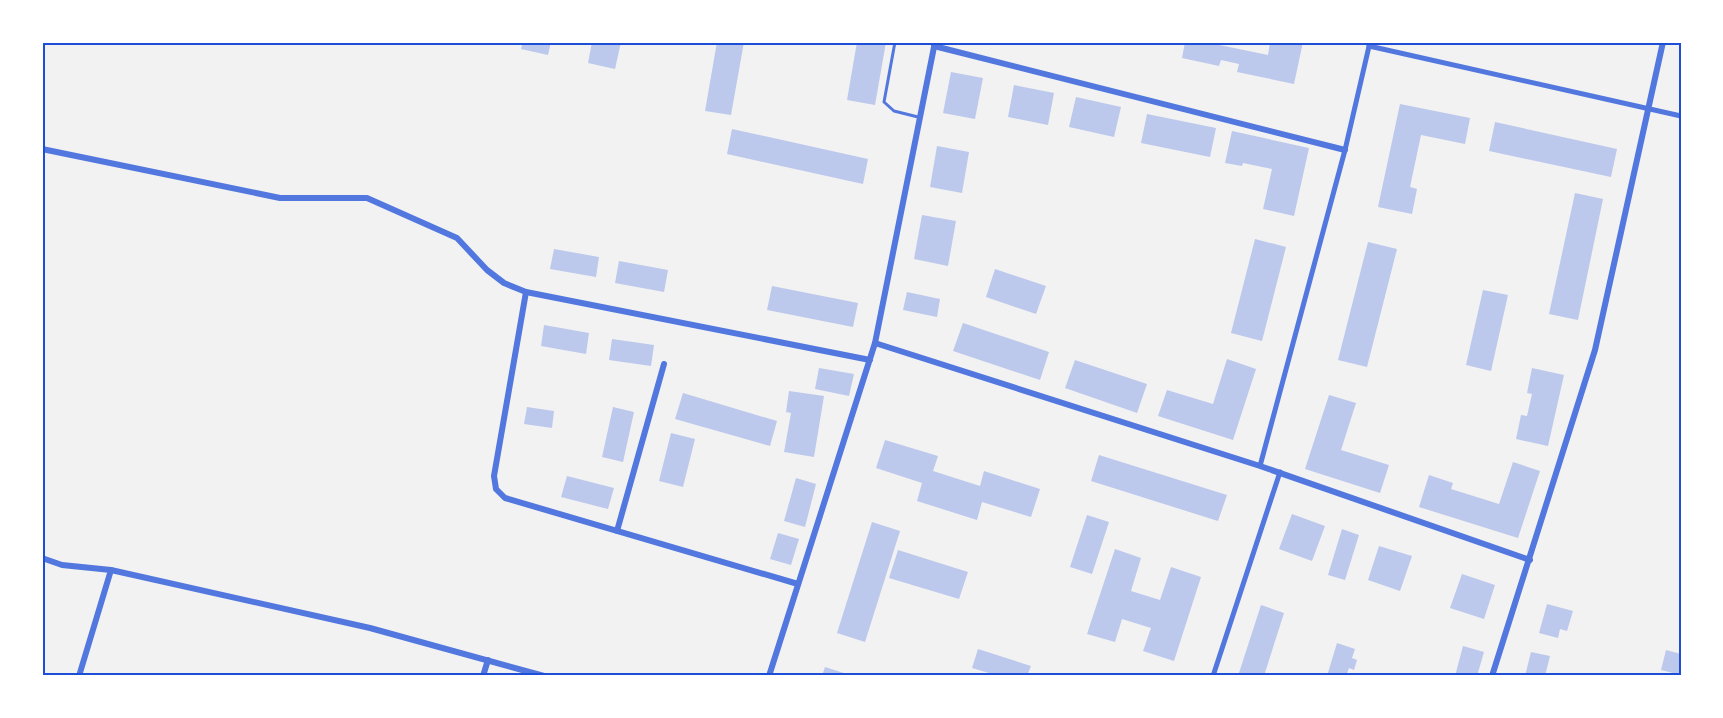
<svg xmlns="http://www.w3.org/2000/svg" width="1723" height="718" font-family="Arial,sans-serif">
<style>
.building{fill:#bdc9ec}
.lines{fill:none;stroke-linecap:round;stroke-linejoin:round}
.service{stroke:#5277de;stroke-width:3}
.pedestrian{stroke:#5277de;stroke-width:5}
.minor{stroke:#5277de;stroke-width:6}
.neatline{fill:none;stroke:#1d4ed8;stroke-width:2}
</style>
<rect width="100%" height="100%" fill="#f2f2f2"/>
<!-- building -->
<g class="building">
<path d="M523 42H551L548 55 521 49Z"/>
<path d="M592 42H621L615 69 588 63Z"/>
<path d="M717 42H744L731 115 705 111Z"/>
<path d="M857 42H886L875 105 847 100Z"/>
<path d="M1185 42H1205L1268 55 1270 42H1303L1294 84 1237 72 1239 64 1221 60 1219 66 1182 58Z"/>
<path d="M951 72 983 78 975 119 943 113Z"/>
<path d="M1014 85 1054 93 1048 125 1008 117Z"/>
<path d="M1076 97 1121 107 1114 137 1069 127Z"/>
<path d="M1400 104 1470 118 1465 144 1421 135 1410 187 1417 189 1412 214 1378 207Z"/>
<path d="M1147 114 1216 128 1210 157 1141 143Z"/>
<path d="M1495 122 1617 149 1611 177 1489 151Z"/>
<path d="M732 129 868 159 863 184 727 154Z"/>
<path d="M1232 131 1309 148 1294 216 1263 209 1272 169 1243 163 1242 166 1225 163Z"/>
<path d="M937 146 969 152 962 193 930 187Z"/>
<path d="M1575 193 1603 199 1578 320 1549 314Z"/>
<path d="M922 215 956 221 948 266 914 259Z"/>
<path d="M1255 239 1286 247 1262 341 1231 333Z"/>
<path d="M1368 242 1397 249 1367 367 1338 360Z"/>
<path d="M554 249 599 257 596 277 550 269Z"/>
<path d="M619 261 668 270 664 292 615 283Z"/>
<path d="M995 269 1046 286 1036 314 986 297Z"/>
<path d="M772 286 858 303 853 327 767 310Z"/>
<path d="M1483 290 1508 295 1491 371 1466 365Z"/>
<path d="M907 292 940 299 937 317 903 310Z"/>
<path d="M963 323 1049 352 1040 380 953 351Z"/>
<path d="M544 325 589 333 586 354 541 346Z"/>
<path d="M612 339 654 345 651 366 609 360Z"/>
<path d="M1227 359 1256 369 1233 440 1158 416 1167 390 1213 404Z"/>
<path d="M1075 360 1147 384 1137 413 1065 388Z"/>
<path d="M819 368 854 374 849 396 815 389Z"/>
<path d="M1532 368 1564 375 1548 446 1516 439 1521 415 1527 416 1532 394 1527 393Z"/>
<path d="M789 391 824 396 814 457 784 452 791 413 786 412Z"/>
<path d="M683 393 777 421 770 446 675 419Z"/>
<path d="M1329 395 1356 403 1341 450 1389 465 1380 493 1305 469Z"/>
<path d="M527 407 554 411 552 428 524 424Z"/>
<path d="M613 407 634 412 623 462 602 457Z"/>
<path d="M671 433 695 439 683 487 659 481Z"/>
<path d="M885 440 938 456 933 471 980 486 984 471 1040 489 1031 517 982 502 977 520 917 501 922 483 876 468Z"/>
<path d="M1099 455 1227 495 1218 521 1091 481Z"/>
<path d="M1513 462 1540 471 1518 538 1419 507 1429 475 1453 483 1451 489 1499 504Z"/>
<path d="M567 476 614 488 608 509 561 497Z"/>
<path d="M796 478 816 484 805 527 784 521Z"/>
<path d="M1292 514 1325 526 1312 561 1279 549Z"/>
<path d="M1087 515 1109 522 1092 574 1070 567Z"/>
<path d="M872 522 900 531 865 642 837 633Z"/>
<path d="M1342 529 1359 535 1345 580 1328 575Z"/>
<path d="M778 533 799 539 791 565 770 559Z"/>
<path d="M1379 546 1412 556 1400 591 1368 580Z"/>
<path d="M1115 549 1141 558 1131 591 1160 600 1171 567 1201 577 1174 661 1143 651 1151 628 1122 619 1115 642 1087 634Z"/>
<path d="M898 550 968 572 959 599 889 578Z"/>
<path d="M1462 574 1495 585 1484 619 1450 608Z"/>
<path d="M1547 604 1573 611 1567 631 1560 629 1558 638 1539 633Z"/>
<path d="M1261 605 1284 613 1264 676H1238Z"/>
<path d="M1337 643 1355 649 1352 658 1357 660 1354 670 1349 668 1346 676H1327Z"/>
<path d="M1463 646 1484 652 1477 676H1455Z"/>
<path d="M978 649 1031 666 1027 676H999L972 668Z"/>
<path d="M1666 650 1681 654V675L1661 670Z"/>
<path d="M1531 652 1550 656 1545 676H1525Z"/>
<path d="M825 667 850 675V676H822Z"/>
</g>
<g class="lines">
<!-- service -->
<path class="service" d="M895 42 884 102 894 111 918 117"/>
<!-- pedestrian -->
<g class="pedestrian">
<path d="M1369 46 1681 116"/>
<path d="M1260 466 1345 150 1370 42"/>
<path d="M1213 676 1280 472"/>
</g>
<!-- minor -->
<g class="minor">
<path d="M934 46 1345 150"/>
<path d="M42 149 280 198H367L457 238 487 270 504 283 526 292 870 360"/>
<path d="M526 292 494 476 496 489 505 498 798 584"/>
<path d="M875 343 1260 466 1530 560"/>
<path d="M617 531 664 364"/>
<path d="M42 558 62 565 111 570 370 628 544 676"/>
<path d="M79 676 111 570"/>
<path d="M483 676 488 660"/>
<path d="M769 676 875 343 935 42"/>
<path d="M1492 676 1595 350 1663 42"/>
</g>
</g>
<!-- border -->
<rect width="1723" height="718" fill="none" stroke="#ffffff" stroke-width="87"/>
<rect x="44" y="44" width="1636" height="630" class="neatline"/>
</svg>
